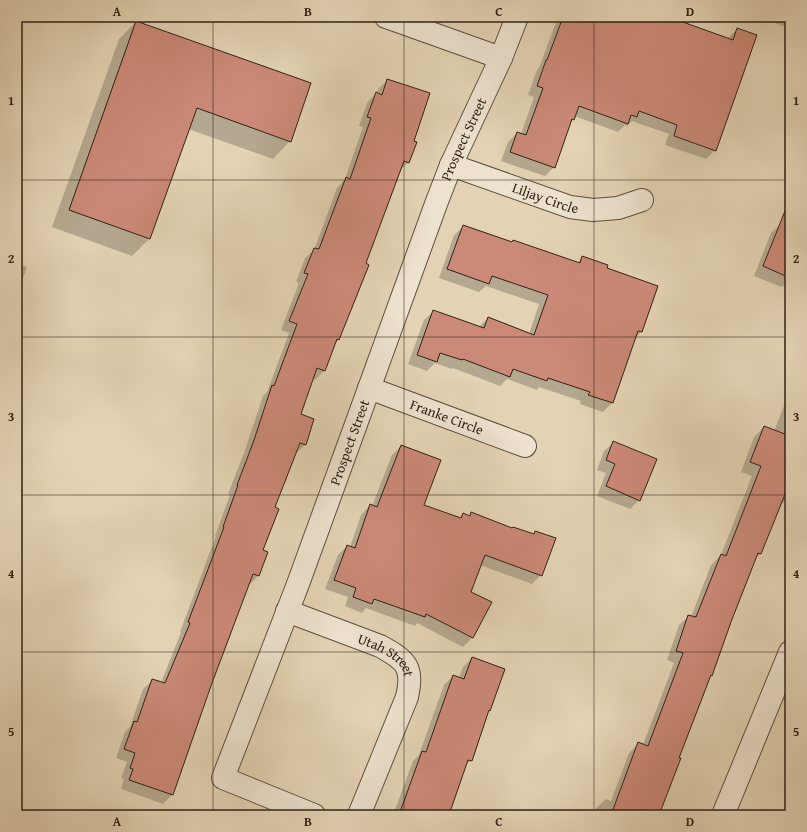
<svg xmlns="http://www.w3.org/2000/svg" width="807" height="832" font-family="'Gentium Book Plus',serif">
<style>
.shadow{fill:#0003}
.building{fill:#cb8977;stroke:#2f2117}
.lines{fill:none;stroke-linecap:round;stroke-linejoin:round}
.minor-casing{stroke:#5c4e3e;stroke-width:24}
.minor{stroke:#ede2ce;stroke-width:22}
.grid{fill:none;stroke:#2f2117;stroke-width:1;stroke-opacity:0.55}
.labels{text-anchor:middle;stroke-width:3;stroke-linejoin:round;paint-order:stroke}
.street-label{font-size:14px;fill:#2f2117;stroke:#ede2ce}
.neatline{fill:none;stroke:#2f2117;stroke-width:1.5}
.grid-label{font-size:13px;text-anchor:middle;font-weight:bold;fill:#2f2117}
</style>
<rect width="100%" height="100%" fill="#e3d3b4"/>
<filter id="stains"><feTurbulence type="fractalNoise" baseFrequency=".005" numOctaves="4"/><feColorMatrix values="0 0 0 0 .2 0 0 0 0 .09 0 0 0 0 .02 0 0 0 .5 -.17"/></filter>
<radialGradient id="worn" r=".72"><stop offset=".6" stop-color="#630" stop-opacity="0"/><stop offset="1" stop-color="#630" stop-opacity=".3"/></radialGradient>
<!-- shadow -->
<g class="shadow">
<path d="M558 17H667L727 39 737 29 715 150 706 159 665 145 669 134 632 121 627 126 625 125 618 132 574 116 573 119 570 123 554 167 545 176 501 161 508 142 517 133 521 134 534 97 528 95 537 70 539 68Z"/>
<path d="M775 17H790V29L773 22Z"/>
<path d="M136 22 290 141 273 159 188 129 149 239 132 256 52 227 119 39Z"/>
<path d="M388 80 413 142 409 162 399 171 364 264 368 265 338 340 334 344 324 371 315 380 312 378 299 415 313 420 305 445 295 454 274 508 262 550 267 552 258 576 249 585H248L211 682 172 795 163 804 121 789 124 779 121 778 127 762 116 758 125 732 130 727 143 689 153 680 161 683 181 632H180L216 536H215L230 495 228 494 244 453 263 396 267 392 289 333 281 330 299 283 296 282 305 258 314 250 337 188 345 179 363 127 359 126 367 103 376 93 377 94 378 89Z"/>
<path d="M781 224 790 227V279L782 287 754 276 771 233Z"/>
<path d="M464 226 511 243 577 263 583 257 605 269 641 332 634 339 612 403 603 412 580 404 581 401 539 387 537 390 507 379 500 386 453 368 452 369 435 363 427 371 408 364 424 320 434 311 479 327 488 318 529 334 539 304 486 286 479 292 439 278 454 235Z"/>
<path d="M17 264 27 267 17 295Z"/>
<path d="M790 391V495L782 504 780 503 760 554 754 560 730 621 712 675 709 678 678 758 651 815H593L596 808 606 799 611 801 629 753 639 743 643 745 674 663 667 660 679 625 689 616 691 617 711 565 721 555 752 476 741 472 754 437 764 427 774 431Z"/>
<path d="M614 442 639 500 630 509 597 496 606 473 597 470 604 451Z"/>
<path d="M401 446 423 505 459 519 463 515 468 516 472 513 512 529 533 535 536 532 541 575 532 584 480 565 470 593 490 603 472 638 463 647 417 623 415 626 366 608 362 613 345 606 348 597 325 589 338 555 347 546 350 547 361 515 370 505 372 506 392 455Z"/>
<path d="M472 658 489 710 488 712 471 760 465 766 447 815H393L413 761 419 755 444 685 453 676 459 678 463 667Z"/>
<path d="M790 804V815H786Z"/>
<path d="M156 809 172 815H150Z"/>
</g>
<!-- building -->
<g class="building">
<path d="M563 17H669L733 40 737 28 757 35 716 151 674 136 677 125 639 111 637 117 631 115 628 124 579 106 574 120 572 119 555 168 510 152 517 132 526 135 543 88 537 86 546 60H547Z"/>
<path d="M136 21 311 83 291 142 197 108 150 239 69 210Z"/>
<path d="M387 79 430 93 414 141 417 142 409 163 404 161 366 263 369 265 339 340 337 339 325 371 317 368 301 414 314 419 306 445 300 443 275 507 279 509 263 550 268 552 259 576 253 574 212 683 173 795 129 780 133 769 130 768 135 753 124 749 134 721 137 722 152 679 165 683 190 623 188 622 224 527H223L238 485H237L253 443 272 385 274 386 297 324 289 321 308 274 304 273 314 248 319 249 346 177 350 179 371 118 367 117 376 92 382 95Z"/>
<path d="M789 201 790 202V278L763 266Z"/>
<path d="M463 225 512 242 513 240 580 263 582 256 608 265 607 268 658 286 642 332 638 331 613 403 588 395 590 392 548 378 547 381 513 369 510 377 463 359 462 360 440 353 437 362 417 355 433 310 484 328 488 317 534 335 548 295 492 276 489 284 447 269Z"/>
<path d="M764 426 790 436V482L761 554 758 553 731 622 712 676 711 675 679 758H681L659 815H611L638 742 648 746 683 653 676 651 688 615 696 617 721 554 726 556 761 466 750 462Z"/>
<path d="M613 441 657 459 640 501 606 486 615 464 606 460Z"/>
<path d="M401 445 441 460 424 505 461 518 463 513 470 516 471 512 512 528 513 527 534 534 535 531 556 538 542 576 485 555 471 592 492 602 473 638 426 614 425 617 374 599 372 604 353 597 356 588 334 580 347 545 355 548 370 504 377 507Z"/>
<path d="M472 657 505 669 490 711 489 710 472 761 468 760 449 815H399L422 751 426 752 453 675 464 679Z"/>
</g>
<g class="lines">
<defs>
<g id="minor">
<path d="M386 17 501 58"/>
<path id="s1" d="M451 165 570 207 593 210 618 208 642 200"/>
<path id="s2" d="M369 388 525 446"/>
<path id="s3" d="M287 611 380 646C406 660 414 667 407 697L359 815"/>
<path id="s4" d="M314 815 223 778 298 584 436 204 451 165 501 58 517 17"/>
<path d="M723 815 790 652"/>
</g>
</defs>
<!-- minor casing -->
<use href="#minor" class="minor-casing"/>
<!-- minor -->
<use href="#minor" class="minor"/>
</g>
<!-- grid -->
<path class="grid" d="M213 17V815M404 17V815M594 17V815M17 180H790M17 337H790M17 495H790M17 652H790"/>
<g class="labels">
<!-- street labels -->
<g class="street-label">
<text dy="5" stroke="none"><textPath href="#s4" startOffset="781">Prospect Street</textPath></text>
<text dy="5" stroke="none"><textPath href="#s1" startOffset="100">Liljay Circle</textPath></text>
<text dy="5" stroke="none"><textPath href="#s2" startOffset="83">Franke Circle</textPath></text>
<text dy="5" stroke="none"><textPath href="#s4" startOffset="457">Prospect Street</textPath></text>
<text dy="5" stroke="none"><textPath href="#s3" startOffset="110">Utah Street</textPath></text>
</g>
</g>
<!-- margin -->
<rect width="807" height="832" fill="none" stroke="#e3d3b4" stroke-width="44"/>
<rect x="22" y="22" width="763" height="788" class="neatline"/>
<g class="grid-label">
<text x="117" y="16">A</text>
<text x="308" y="16">B</text>
<text x="499" y="16">C</text>
<text x="690" y="16">D</text>
<text x="11" y="105">1</text>
<text x="796" y="105">1</text>
<text x="11" y="263">2</text>
<text x="796" y="263">2</text>
<text x="11" y="421">3</text>
<text x="796" y="421">3</text>
<text x="11" y="578">4</text>
<text x="796" y="578">4</text>
<text x="11" y="736">5</text>
<text x="796" y="736">5</text>
<text x="117" y="826">A</text>
<text x="308" y="826">B</text>
<text x="499" y="826">C</text>
<text x="690" y="826">D</text>
</g>
<rect width="100%" height="100%" filter="url(#stains)"/>
<rect width="100%" height="100%" fill="url(#worn)"/>
</svg>
